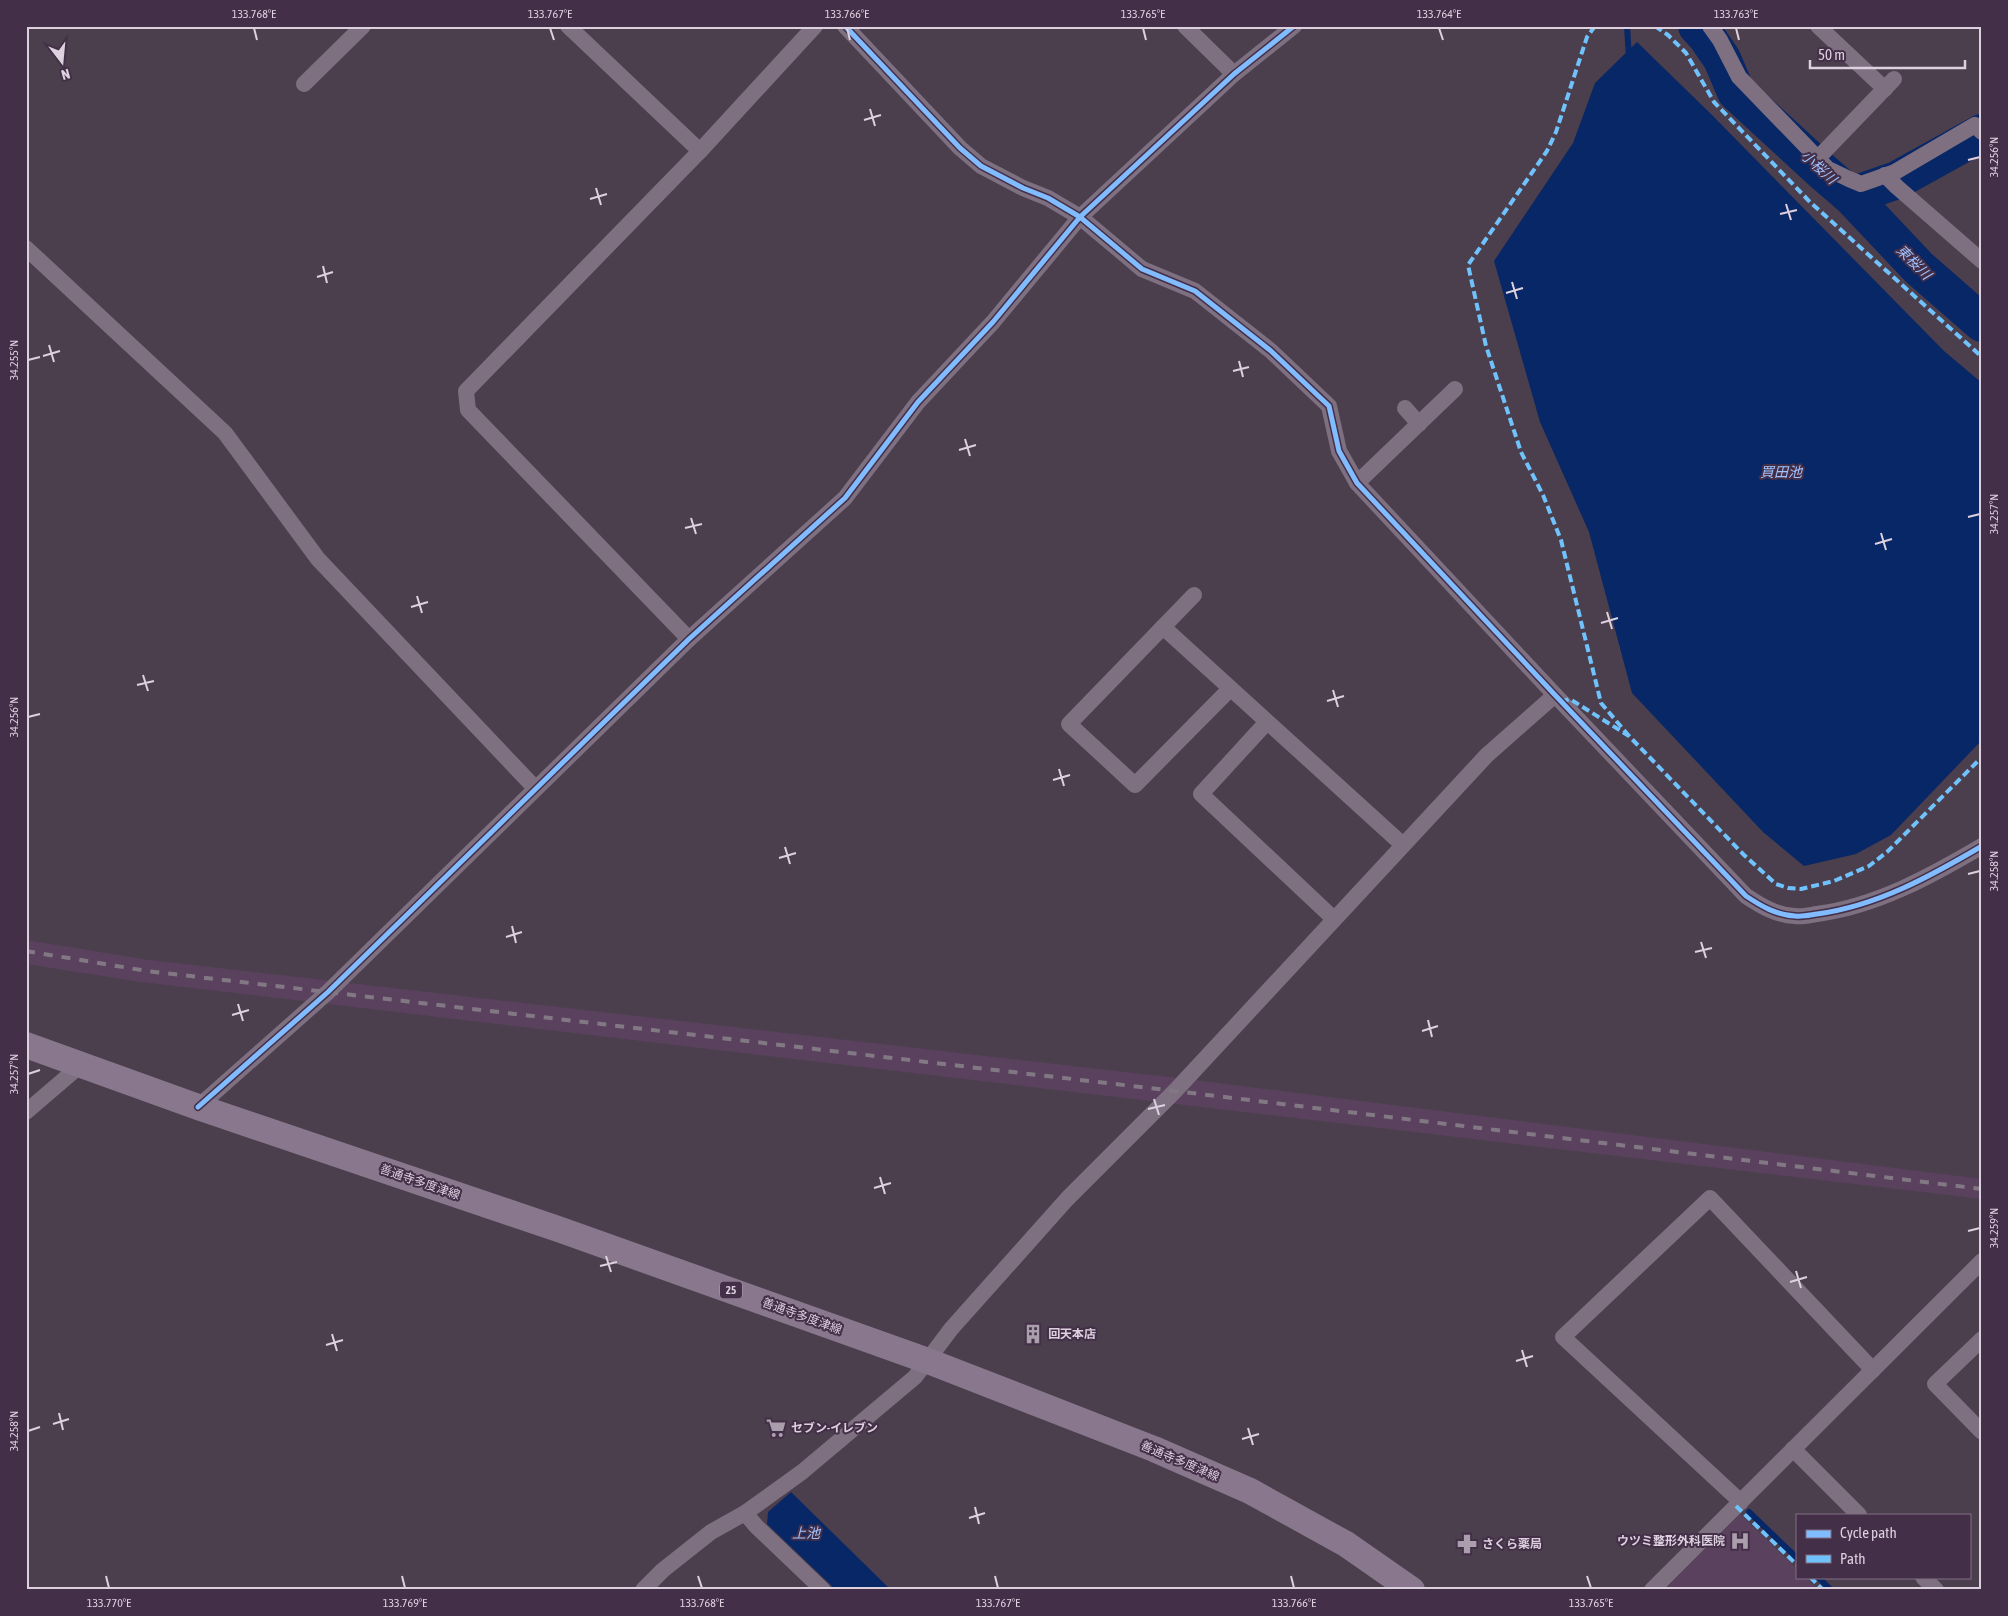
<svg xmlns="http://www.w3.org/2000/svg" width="2008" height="1616" font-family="'Asap Condensed','Noto Sans JP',sans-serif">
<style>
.built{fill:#5a415e}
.water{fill:#082766}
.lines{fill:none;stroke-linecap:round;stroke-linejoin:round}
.stream{stroke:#082766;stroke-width:6}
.river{stroke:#082766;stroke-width:38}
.street{stroke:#7e7081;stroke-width:16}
.primary{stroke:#89788d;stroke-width:26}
.rail{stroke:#827884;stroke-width:4;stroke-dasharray:9 9;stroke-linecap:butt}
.quiet{stroke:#70c2fc;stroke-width:4;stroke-dasharray:8 4;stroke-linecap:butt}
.cycleway-casing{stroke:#442f48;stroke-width:8}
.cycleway{stroke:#80bcff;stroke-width:5}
.ticks{fill:none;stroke:#ddd0df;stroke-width:2}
.labels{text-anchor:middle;stroke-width:4;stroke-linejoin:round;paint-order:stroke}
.shield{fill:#442f48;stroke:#afa0b2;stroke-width:1}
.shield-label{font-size:11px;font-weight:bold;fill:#ddd0df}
.street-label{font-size:12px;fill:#ddd0df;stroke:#442f48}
.poi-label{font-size:12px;font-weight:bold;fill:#ddd0df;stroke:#442f48;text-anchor:start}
.water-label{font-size:14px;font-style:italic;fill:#a0c2fe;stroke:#442f48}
.neatline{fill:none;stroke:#ddd0df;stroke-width:2}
.ticks-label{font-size:12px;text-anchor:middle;fill:#ddd0df}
</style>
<rect width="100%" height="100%" fill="#4b3f4d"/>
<!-- built -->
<g class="built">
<path d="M26 940 149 960 1186 1079 1982 1179V1199L141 982 26 964Z"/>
<path d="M1740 1514 1797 1569V1577H1805L1818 1590H1664Z"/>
</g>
<!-- water -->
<g class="water">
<path d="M1637 42 1712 115 1944 351 1982 383V740L1891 835 1856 854 1804 866 1763 832 1632 693 1589 532 1540 422 1494 261 1573 143 1595 83Z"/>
<path d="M791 1492 891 1590H836L767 1524 768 1512Z"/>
</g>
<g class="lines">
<!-- stream -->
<g class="stream">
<path d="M1627 26 1629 58"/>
<path d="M1749 1512 1797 1558"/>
<path d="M1818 1577 1831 1590"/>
</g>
<!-- river -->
<g class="river">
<path d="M1697 26 1707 37 1722 59 1736 92 1823 172 1851 196 1897 180 1982 133"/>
<path d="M1851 196 1919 268 1982 323"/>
</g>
<!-- street -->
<g class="street">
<path d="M568 26 700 151"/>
<path d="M845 26 960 148 981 166 1023 188 1048 198 1080 217 1142 269 1195 291 1271 351 1329 406 1339 451 1357 483 1555 695 1746 896C1761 906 1776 915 1795 916 1802 917 1810 915 1817 914 1877 906 1931 876 1982 846"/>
<path d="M1185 26 1234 74"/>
<path d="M1710 26 1720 40 1739 77 1828 169 1849 179 1861 184 1895 172 1975 125 1982 132"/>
<path d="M1818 26 1885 89"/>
<path d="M304 84 363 26"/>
<path d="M1818 158 1894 79"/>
<path d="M1885 175 1897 187 1982 261"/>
<path d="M26 248 225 433 318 559 535 788"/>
<path d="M1405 408 1419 424"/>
<path d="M1357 483 1455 389"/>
<path d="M1194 595 1069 724 1135 785 1230 689"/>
<path d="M1163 627 1403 845"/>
<path d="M689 639 468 410 466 391 700 151 815 26"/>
<path d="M1267 722 1201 794 1334 919"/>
<path d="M198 1107 328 992 689 639 845 498 918 402 993 322 1080 217 1234 74 1294 26"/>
<path d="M26 1112 82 1064"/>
<path d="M1982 1339 1935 1384 1982 1432"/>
<path d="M1793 1449 1859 1515"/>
<path d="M1741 1502 1563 1337 1710 1198 1873 1370"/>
<path d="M745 1513 756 1526 823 1590"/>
<path d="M1923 1577 1936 1590"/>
<path d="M643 1590 663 1570 711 1532 745 1513 802 1472 915 1377 951 1329 1067 1199 1175 1091 1487 755 1555 695"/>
<path d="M1652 1590 1982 1261"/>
</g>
<!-- primary -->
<path class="primary" d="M26 1045 198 1107 561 1230 928 1361 1154 1449 1250 1491 1346 1544 1412 1590"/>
<!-- rail -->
<path class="rail" d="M26 951 147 971 1175 1091 1982 1189"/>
<!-- quiet -->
<g class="quiet">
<path d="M1595 26 1587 37 1556 132 1547 151 1468 265 1486 346 1521 452 1543 495 1561 540 1601 703 1629 736"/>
<path d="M1655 26 1668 35 1686 53 1714 102 1810 202 1982 357"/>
<path d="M1561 702 1570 699 1629 736 1744 855 1776 884 1788 888 1801 889 1834 881 1869 866 1887 852 1982 757"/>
<path d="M1736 1506 1797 1565"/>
<path d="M1810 1577 1823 1590"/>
</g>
<defs>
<g id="cycleway">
<path d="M845 26 960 148 981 166 1023 188 1048 198 1080 217 1142 269 1195 291 1271 351 1329 406 1339 451 1357 483 1555 695 1746 896C1761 906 1776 915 1795 916 1802 917 1810 915 1817 914 1877 906 1931 876 1982 846"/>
<path d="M198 1107 328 992 689 639 845 498 918 402 993 322 1080 217 1234 74 1294 26"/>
</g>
</defs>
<!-- cycleway casing -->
<use href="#cycleway" class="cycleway-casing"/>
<!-- cycleway -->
<use href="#cycleway" class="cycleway"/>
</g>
<!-- ticks -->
<path class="ticks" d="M254 28 257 40M550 28 554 40M847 28 850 40M1143 28 1146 40M1439 28 1443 40M1736 28 1739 40M870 109 875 126M864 120 881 115M1968 160 1980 157M596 188 601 205M590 199 607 194M1786 204 1791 220M1780 214 1797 210M323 266 327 283M317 277 333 272M1512 282 1517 299M1506 293 1523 288M49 345 54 362M43 356 60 351M28 360 40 357M1239 361 1243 377M1233 371 1249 367M965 439 970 456M959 450 976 445M1968 517 1980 514M691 518 696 534M685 528 702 524M1881 533 1886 550M1875 544 1892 539M417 596 422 613M411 607 428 602M1607 612 1612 629M1601 623 1618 618M143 675 148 691M137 685 154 681M1333 690 1338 707M1327 701 1344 696M28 717 40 714M1059 769 1064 786M1053 780 1070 775M785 847 790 864M779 858 796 853M1968 874 1980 871M512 926 516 943M506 937 522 932M1701 942 1706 958M1695 952 1712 948M238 1004 243 1021M232 1015 249 1010M1428 1020 1432 1037M1422 1031 1438 1026M28 1074 40 1070M1154 1099 1159 1115M1148 1109 1165 1105M880 1177 885 1194M874 1188 891 1183M1968 1231 1980 1228M606 1256 611 1272M600 1266 617 1262M1796 1271 1801 1288M1790 1282 1807 1277M332 1334 337 1351M326 1345 343 1340M1522 1350 1527 1367M1516 1361 1533 1356M59 1413 63 1430M53 1424 69 1419M1248 1428 1253 1445M28 1431 40 1427M1242 1439 1259 1434M975 1507 979 1524M969 1518 985 1513M106 1576 109 1588M402 1576 405 1588M698 1576 702 1588M995 1576 998 1588M1291 1576 1294 1588M1587 1576 1591 1588"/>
<!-- icons -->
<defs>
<symbol id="building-bare" viewBox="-9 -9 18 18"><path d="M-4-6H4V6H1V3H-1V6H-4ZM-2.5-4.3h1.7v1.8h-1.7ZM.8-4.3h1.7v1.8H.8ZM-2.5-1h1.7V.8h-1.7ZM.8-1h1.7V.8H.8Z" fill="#aa9dac" stroke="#442f48" stroke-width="2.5" paint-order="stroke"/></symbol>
<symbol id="supermarket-bare" viewBox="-9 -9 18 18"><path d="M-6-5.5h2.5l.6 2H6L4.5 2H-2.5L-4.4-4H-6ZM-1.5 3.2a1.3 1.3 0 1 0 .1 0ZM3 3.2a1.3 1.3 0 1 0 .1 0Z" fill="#aa9dac" stroke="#442f48" stroke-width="2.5" paint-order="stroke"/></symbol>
<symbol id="hospital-bare" viewBox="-9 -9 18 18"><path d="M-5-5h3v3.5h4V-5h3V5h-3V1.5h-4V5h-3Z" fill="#aa9dac" stroke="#442f48" stroke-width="2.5" paint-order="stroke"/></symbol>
<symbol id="pharmacy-bare" viewBox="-9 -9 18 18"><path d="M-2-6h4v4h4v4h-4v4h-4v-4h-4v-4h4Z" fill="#aa9dac" stroke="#442f48" stroke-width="2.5" paint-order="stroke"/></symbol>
</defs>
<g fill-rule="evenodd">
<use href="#building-bare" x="1019" y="1320" width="28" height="28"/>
<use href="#supermarket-bare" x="762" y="1414" width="28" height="28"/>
<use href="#hospital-bare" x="1726" y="1527" width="28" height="28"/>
<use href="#pharmacy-bare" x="1453" y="1530" width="28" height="28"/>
</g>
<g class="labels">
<!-- shield labels -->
<rect class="shield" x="720" y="1281.5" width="22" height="17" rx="4"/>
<g class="shield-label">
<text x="731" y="1294">25</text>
</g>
<!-- street labels -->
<g class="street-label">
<text transform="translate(420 1182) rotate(19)" y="4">善通寺多度津線</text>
<text transform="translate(802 1316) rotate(20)" y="4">善通寺多度津線</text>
<text transform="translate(1180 1461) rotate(23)" y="4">善通寺多度津線</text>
</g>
<!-- poi labels -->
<g class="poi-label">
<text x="1048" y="1338">回天本店</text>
<text x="791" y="1432">セブン-イレブン</text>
<text x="1725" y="1545" text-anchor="end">ウツミ整形外科医院</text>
<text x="1482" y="1548">さくら薬局</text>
</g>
<!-- water labels -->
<g class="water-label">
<text transform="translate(1819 167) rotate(42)" y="5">小桜川</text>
<text transform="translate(1914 262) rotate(45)" y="5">東桜川</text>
<text x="1781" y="477">買田池</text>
<text x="806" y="1538">上池</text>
</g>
</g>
<!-- border -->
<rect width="2008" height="1616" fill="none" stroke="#442f48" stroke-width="55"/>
<!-- legend -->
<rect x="1796" y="1514" width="175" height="65" fill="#442f48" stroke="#816f84"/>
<rect x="1806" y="1530" width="25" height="8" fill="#80bcff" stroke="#816f84"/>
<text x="1840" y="1538" font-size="15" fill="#ddd0df">Cycle path</text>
<rect x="1806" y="1555" width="25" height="8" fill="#70c2fc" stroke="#816f84"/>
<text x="1840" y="1564" font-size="15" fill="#ddd0df">Path</text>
<!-- north arrow -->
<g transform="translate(62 62) rotate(164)" stroke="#442f48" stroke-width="4" paint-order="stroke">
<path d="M0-4L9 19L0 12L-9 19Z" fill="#ddd0df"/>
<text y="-8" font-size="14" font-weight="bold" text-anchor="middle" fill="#ddd0df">N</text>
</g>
<!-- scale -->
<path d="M1810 60v8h155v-8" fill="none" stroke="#ddd0df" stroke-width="2.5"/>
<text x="1818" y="60" font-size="15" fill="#ddd0df" stroke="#442f48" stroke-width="4" paint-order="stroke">50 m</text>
<rect x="28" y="28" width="1952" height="1560" class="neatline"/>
<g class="ticks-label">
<text x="254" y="18">133.768°E</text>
<text x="550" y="18">133.767°E</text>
<text x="847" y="18">133.766°E</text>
<text x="1143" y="18">133.765°E</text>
<text x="1439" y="18">133.764°E</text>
<text x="1736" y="18">133.763°E</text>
<text transform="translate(1994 157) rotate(-90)" y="4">34.256°N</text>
<text transform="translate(14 360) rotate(-90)" y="4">34.255°N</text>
<text transform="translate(1994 514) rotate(-90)" y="4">34.257°N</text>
<text transform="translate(14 717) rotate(-90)" y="4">34.256°N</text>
<text transform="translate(1994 871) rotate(-90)" y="4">34.258°N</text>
<text transform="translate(14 1074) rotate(-90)" y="4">34.257°N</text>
<text transform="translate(1994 1228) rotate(-90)" y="4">34.259°N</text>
<text transform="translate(14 1431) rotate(-90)" y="4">34.258°N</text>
<text x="109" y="1607">133.770°E</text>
<text x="405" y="1607">133.769°E</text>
<text x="702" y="1607">133.768°E</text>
<text x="998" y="1607">133.767°E</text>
<text x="1294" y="1607">133.766°E</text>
<text x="1591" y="1607">133.765°E</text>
</g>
</svg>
